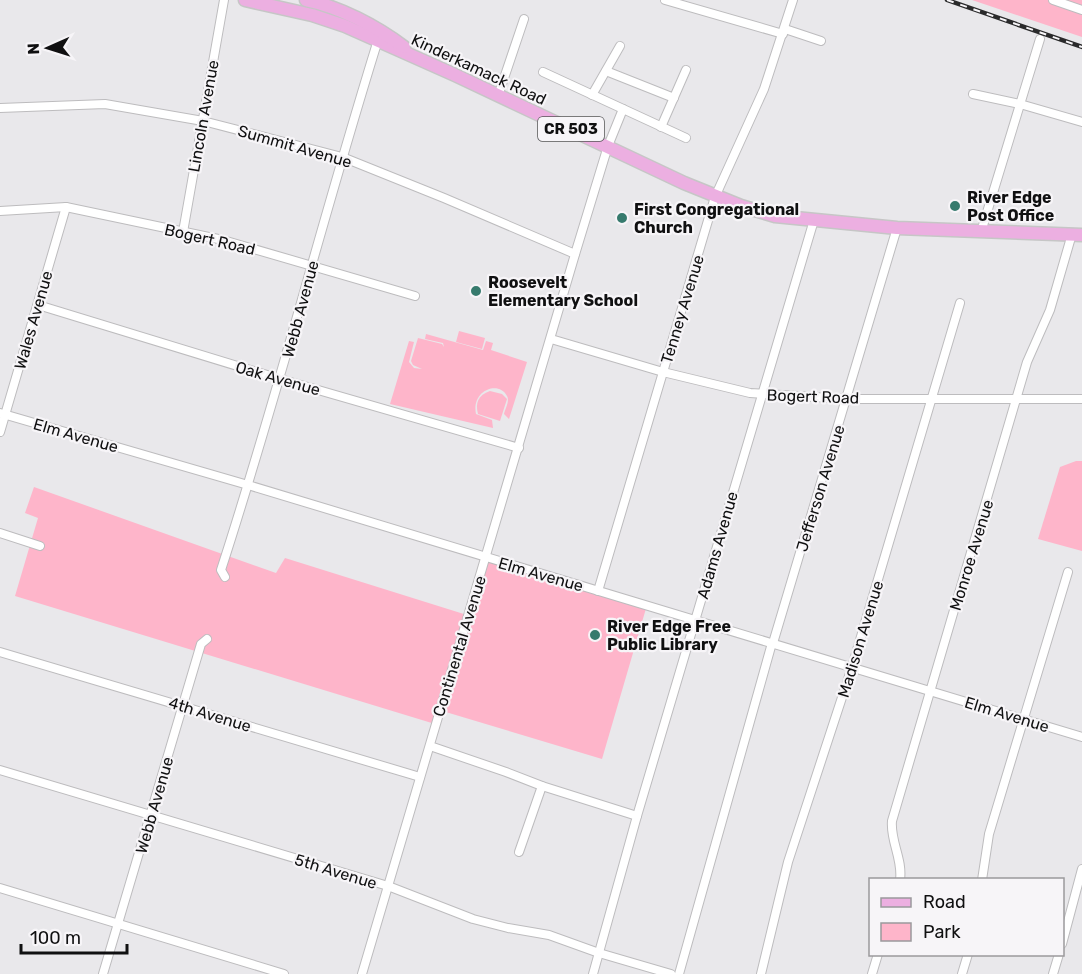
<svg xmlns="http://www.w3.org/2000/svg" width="1082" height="974" font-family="Rubik,sans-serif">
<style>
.green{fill:#feb5ca}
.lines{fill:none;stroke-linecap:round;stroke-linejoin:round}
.minor-casing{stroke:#bdbcbe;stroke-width:10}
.primary-casing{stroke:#c6c6c6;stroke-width:15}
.minor{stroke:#fff;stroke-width:8}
.primary{stroke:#ecafe1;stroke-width:12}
.rail-casing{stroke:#2a2a2b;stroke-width:4.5}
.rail{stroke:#f7f5f8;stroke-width:2;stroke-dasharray:7;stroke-linecap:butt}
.poi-dot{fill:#367a6d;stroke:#f7f5f8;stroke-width:2}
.labels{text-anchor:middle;stroke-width:4.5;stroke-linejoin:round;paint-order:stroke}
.shield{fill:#f7f5f8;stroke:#555556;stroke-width:1.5}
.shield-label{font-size:15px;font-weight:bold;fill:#101011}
.street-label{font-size:16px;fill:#101011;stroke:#f7f5f8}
.poi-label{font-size:16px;font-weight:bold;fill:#101011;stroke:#f7f5f8;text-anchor:start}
</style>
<rect width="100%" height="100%" fill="#e9e8eb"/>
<!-- green -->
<g class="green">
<path d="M972 0H1082V37Z"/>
<path d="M459 331 485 338 482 349 456 342Z"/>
<path d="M426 334 483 350 486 341 493 343 491 350 527 362 509 419 504 414C505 409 510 401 507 396 499 380 471 390 476 414L492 420 493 428 390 404 409 341 414 342 409 362 414 368 422 369 413 365 411 361 418 338 442 344 444 347 443 343 425 339Z"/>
<path d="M490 391 502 394 507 399 500 421 478 414C475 403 478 395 490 391Z"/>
<path d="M1076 461H1082V551L1038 539 1060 467Z"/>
<path d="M34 487 276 573 285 558 467 615 485 558 647 605 602 759 439 710 435 724 15 596 38 518 25 513Z"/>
</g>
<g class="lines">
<defs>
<g id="minor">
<path d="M665 0 783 34"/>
<path d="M1053 0 1082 10"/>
<path d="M785 29 821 41"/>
<path d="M606 71 674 98"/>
<path d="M543 72 686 138"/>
<path d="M973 94 1020 104 1082 122"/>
<path d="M592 95 620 46"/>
<path d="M498 96 524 19"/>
<path d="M0 108 105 104 203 121 342 157 444 198 575 254"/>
<path d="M661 127 686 70"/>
<path d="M0 211 66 207 223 240 415 296"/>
<path d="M183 232 224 0"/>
<path d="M981 232 1040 39"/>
<path d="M38 305 280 379 519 448"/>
<path d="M551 339 663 372 750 393 846 399H1082"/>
<path d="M0 413 248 485 1082 737"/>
<path d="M0 432 66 207"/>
<path d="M0 533 40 546"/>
<path d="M225 577 221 570C278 395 323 216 378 40"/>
<path d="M598 591 715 197 764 89 793 0"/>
<path d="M773 643 897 228"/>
<path d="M0 652 420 777"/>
<path d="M430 746 506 772 542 786 637 816"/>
<path d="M0 770 388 886 473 919 508 928 549 935 599 953 671 974"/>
<path d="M519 852 542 786"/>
<path d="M900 880C903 859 890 841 892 821L1027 362 1050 310 1072 234"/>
<path d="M982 880 989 834 1068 572"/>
<path d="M0 888 284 974"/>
<path d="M1062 944 1082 869"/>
<path d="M103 974 201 644 207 639"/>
<path d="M362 974 576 251 608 146 623 109"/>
<path d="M593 974 637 816 814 220"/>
<path d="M679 974 772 643"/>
<path d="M761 974 788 862 852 667 960 303"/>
<path d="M872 974 878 954"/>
<path d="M962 974 968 954"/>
<path d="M1053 974 1059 954"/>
</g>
<g id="primary">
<path d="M245 0 312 15 345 26 455 75 684 183 741 206 775 216 897 228 1082 235"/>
<path d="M306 0C340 7 376 26 404 47"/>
</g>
</defs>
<!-- minor casing -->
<use href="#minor" class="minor-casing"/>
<!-- primary casing -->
<use href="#primary" class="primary-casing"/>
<!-- minor -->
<use href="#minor" class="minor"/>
<!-- primary -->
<use href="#primary" class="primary"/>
<defs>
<path id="rail" d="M947 0 1082 47"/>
</defs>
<!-- rail casing -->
<use href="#rail" class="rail-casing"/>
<!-- rail -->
<use href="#rail" class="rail"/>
</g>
<!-- markers -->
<g class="poi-dot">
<circle cx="955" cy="206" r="6"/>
<circle cx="622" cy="218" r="6"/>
<circle cx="476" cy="291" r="6"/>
<circle cx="595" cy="635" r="6"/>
</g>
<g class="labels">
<!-- shield labels -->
<rect class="shield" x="538" y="117" width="66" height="24" rx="4.5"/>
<g class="shield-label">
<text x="571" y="134">CR 503</text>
</g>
<!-- street labels -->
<g class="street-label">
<text transform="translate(479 69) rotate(25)" y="6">Kinderkamack Road</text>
<text transform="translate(203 116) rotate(-80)" y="6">Lincoln Avenue</text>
<text transform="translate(295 146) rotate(16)" y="6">Summit Avenue</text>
<text transform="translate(210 239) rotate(13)" y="6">Bogert Road</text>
<text transform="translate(300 309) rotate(-75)" y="6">Webb Avenue</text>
<text transform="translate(682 309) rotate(-73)" y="6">Tenney Avenue</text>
<text transform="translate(33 320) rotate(-74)" y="6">Wales Avenue</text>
<text transform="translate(278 378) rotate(16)" y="6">Oak Avenue</text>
<text transform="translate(813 396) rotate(2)" y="6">Bogert Road</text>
<text transform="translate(76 435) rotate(16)" y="6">Elm Avenue</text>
<text transform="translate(820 488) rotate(-73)" y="6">Jefferson Avenue</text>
<text transform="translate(717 545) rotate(-74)" y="6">Adams Avenue</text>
<text transform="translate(971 555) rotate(-73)" y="6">Monroe Avenue</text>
<text transform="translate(541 574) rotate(16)" y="6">Elm Avenue</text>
<text transform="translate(860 639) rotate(-73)" y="6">Madison Avenue</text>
<text transform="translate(459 646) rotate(-73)" y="6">Continental Avenue</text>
<text transform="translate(210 714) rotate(17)" y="6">4th Avenue</text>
<text transform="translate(1007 714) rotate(17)" y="6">Elm Avenue</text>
<text transform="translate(154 805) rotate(-74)" y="6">Webb Avenue</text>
<text transform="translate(336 871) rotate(17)" y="6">5th Avenue</text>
</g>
<!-- poi labels -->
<g class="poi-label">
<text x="967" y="203">River Edge<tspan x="967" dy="18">Post Office</tspan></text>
<text x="634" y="215">First Congregational<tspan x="634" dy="18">Church</tspan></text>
<text x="488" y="288">Roosevelt<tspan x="488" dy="18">Elementary School</tspan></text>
<text x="607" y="632">River Edge Free<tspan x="607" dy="18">Public Library</tspan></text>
</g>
</g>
<!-- legend -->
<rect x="869" y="878" width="195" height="78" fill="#f7f5f8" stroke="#9b999c" stroke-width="1.5"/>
<rect x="881" y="898" width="30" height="9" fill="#ecafe1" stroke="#9b999c" stroke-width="1.5"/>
<text x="923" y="908" font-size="18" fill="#101011">Road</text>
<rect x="881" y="923" width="30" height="18" fill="#feb5ca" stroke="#9b999c" stroke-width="1.5"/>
<text x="923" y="938" font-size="18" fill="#101011">Park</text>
<!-- north arrow -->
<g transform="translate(48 48) rotate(267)" stroke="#f7f5f8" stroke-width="4.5" paint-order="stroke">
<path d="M0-4.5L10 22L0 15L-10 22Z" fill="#101011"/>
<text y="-9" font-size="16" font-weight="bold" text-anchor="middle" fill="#101011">N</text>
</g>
<!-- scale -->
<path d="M21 944v9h106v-9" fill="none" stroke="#101011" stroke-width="3"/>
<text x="30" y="944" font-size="18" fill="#101011" stroke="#f7f5f8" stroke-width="4.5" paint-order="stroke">100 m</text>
</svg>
